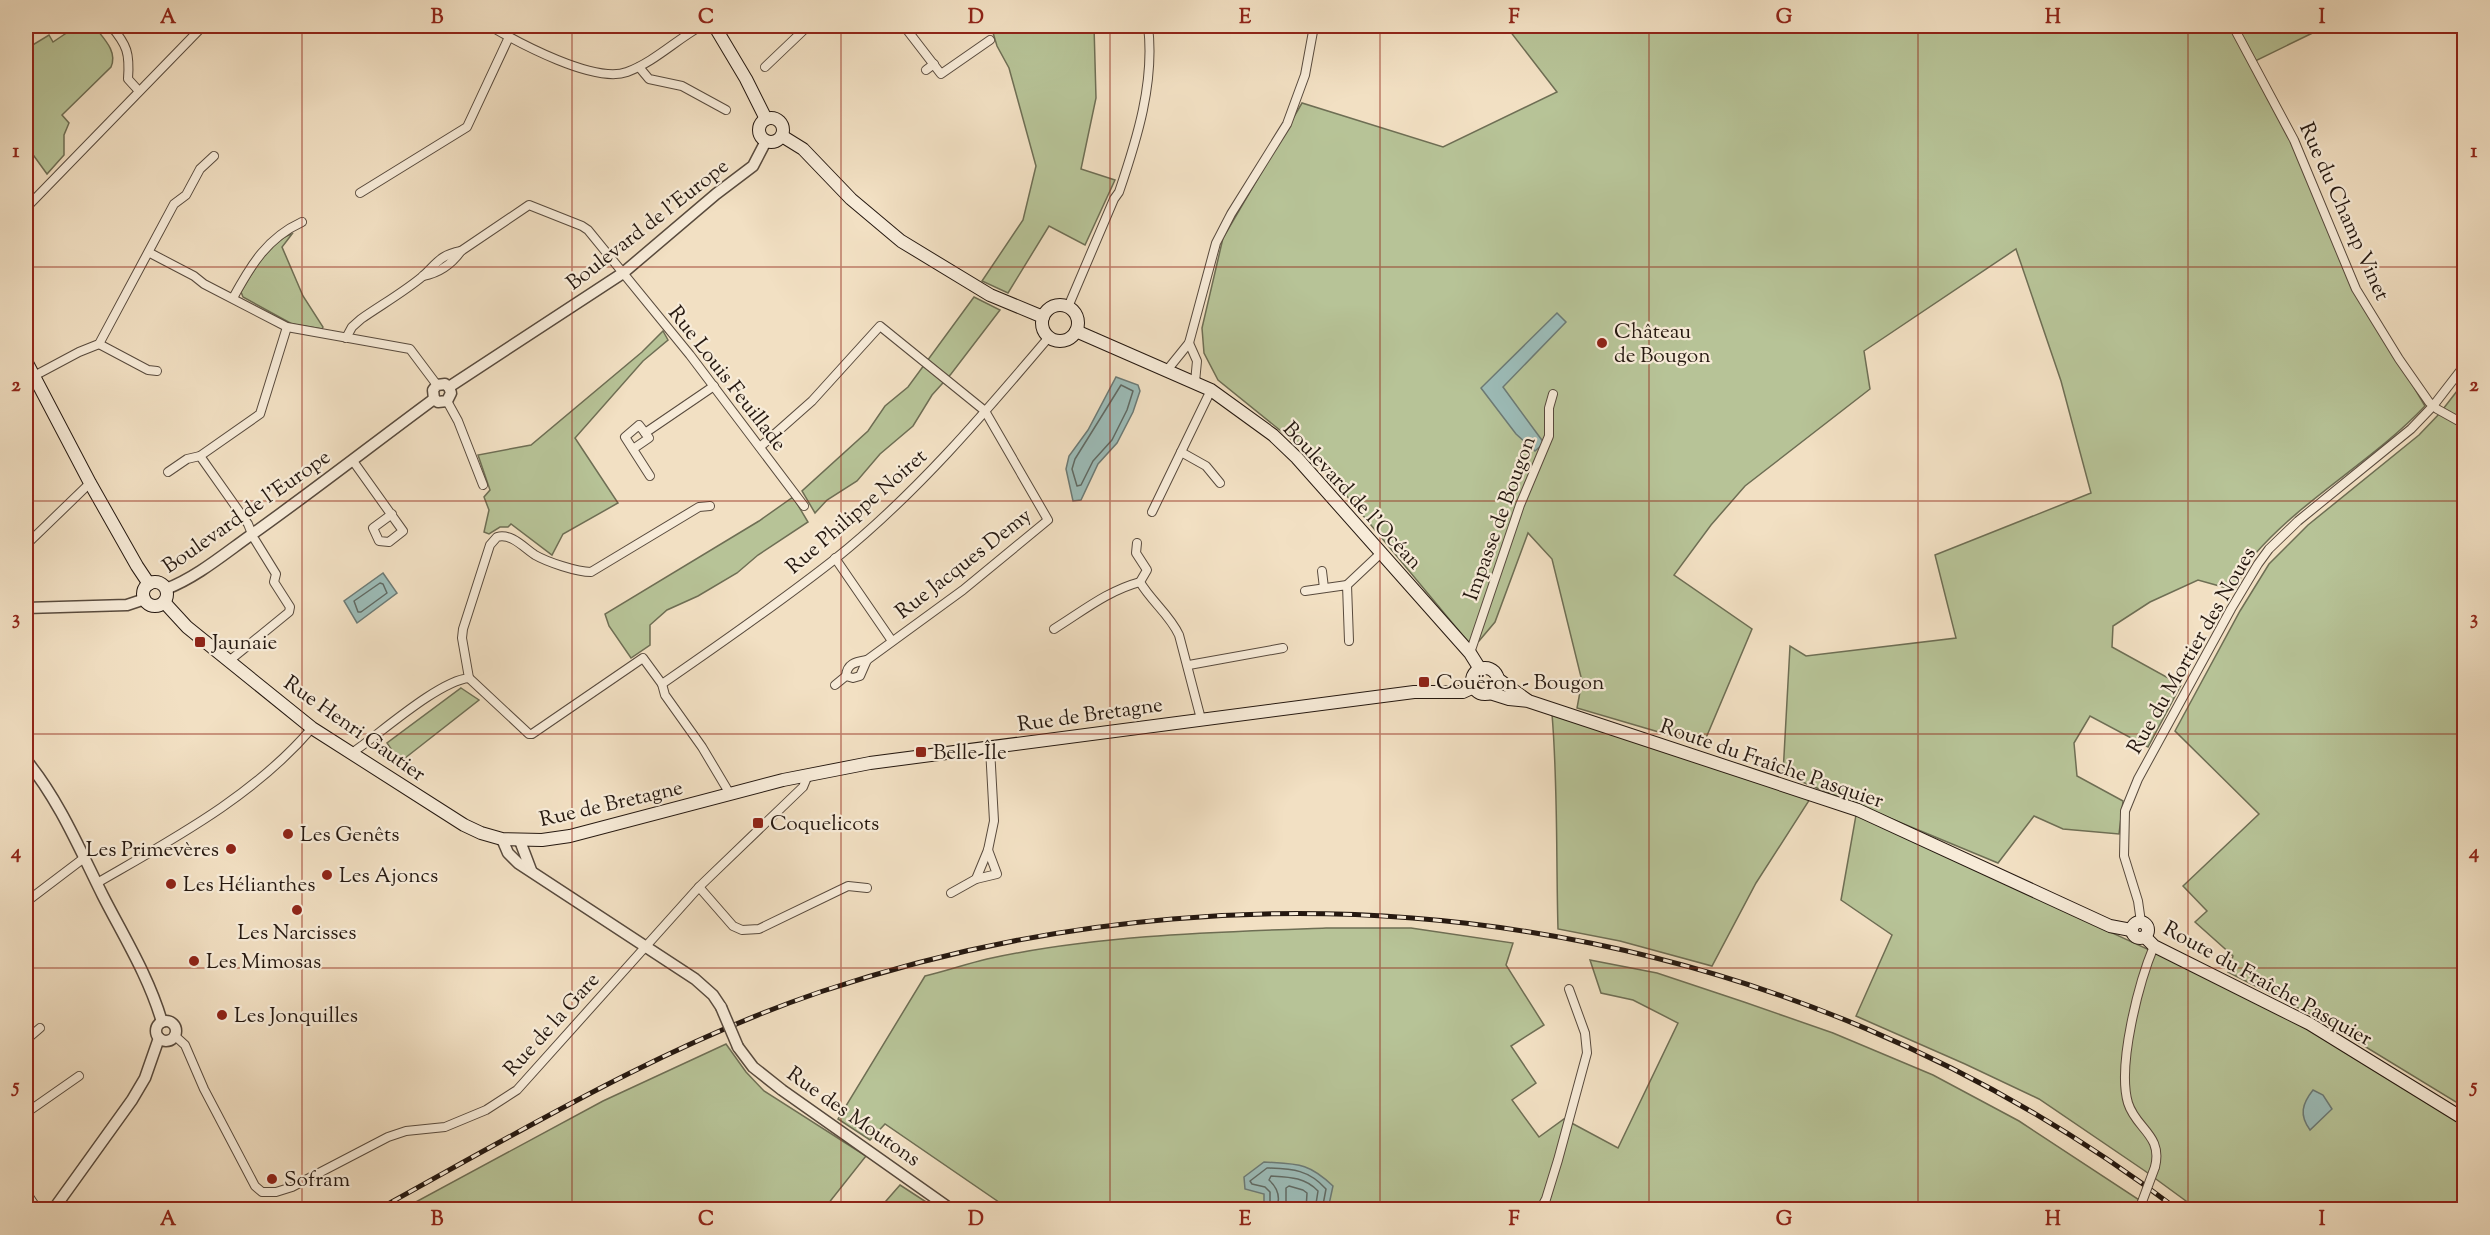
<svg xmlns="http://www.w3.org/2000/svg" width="2490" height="1235" font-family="'Sorts Mill Goudy',serif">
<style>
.green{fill:#b7c397;stroke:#6e6e54;stroke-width:1.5}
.water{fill:#9cbcb8;stroke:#6c7a75;stroke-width:1.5}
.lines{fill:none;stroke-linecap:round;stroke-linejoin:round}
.shore{stroke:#606a64;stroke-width:1.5}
.minor-casing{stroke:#584a3d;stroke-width:10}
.tertiary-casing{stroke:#584a3d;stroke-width:13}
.secondary-casing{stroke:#251810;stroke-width:14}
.minor{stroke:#f7ebd8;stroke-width:8}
.tertiary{stroke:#f7ebd8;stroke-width:10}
.secondary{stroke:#f7ebd8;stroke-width:12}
.rail-casing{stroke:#251810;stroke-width:5}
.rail{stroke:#f7ebd8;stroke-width:3;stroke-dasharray:9;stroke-linecap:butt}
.minor-bridge-casing{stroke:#584a3d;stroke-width:10;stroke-linecap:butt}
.tertiary-bridge-casing{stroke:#584a3d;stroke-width:13;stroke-linecap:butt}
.minor-bridge{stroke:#f7ebd8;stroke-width:8}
.tertiary-bridge{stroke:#f7ebd8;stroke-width:10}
.grid{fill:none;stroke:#8f2418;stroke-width:1.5;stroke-opacity:0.55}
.poi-dot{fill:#8f2418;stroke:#f7ebd8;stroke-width:2}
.labels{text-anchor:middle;stroke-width:4.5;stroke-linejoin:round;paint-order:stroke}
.street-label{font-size:21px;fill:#251810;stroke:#f7ebd8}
.poi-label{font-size:21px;fill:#251810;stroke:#f7ebd8;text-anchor:start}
.neatline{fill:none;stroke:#8f2418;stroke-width:2}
.grid-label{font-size:20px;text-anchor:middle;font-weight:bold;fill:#8f2418}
</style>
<rect width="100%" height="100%" fill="#f2e0c3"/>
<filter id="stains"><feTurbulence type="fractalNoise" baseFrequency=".00333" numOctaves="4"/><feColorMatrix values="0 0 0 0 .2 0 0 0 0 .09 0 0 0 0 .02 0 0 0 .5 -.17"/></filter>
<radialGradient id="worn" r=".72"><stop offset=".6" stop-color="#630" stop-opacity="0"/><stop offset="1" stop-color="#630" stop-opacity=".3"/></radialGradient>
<!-- green -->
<g class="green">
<path d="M77 26H94C103 38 118 51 111 67L62 115 69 123 64 135V155L47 174 26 145V134L33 129 26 120V49L49 35 53 42Z"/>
<path d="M991 26H1094L1096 98 1081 169 1115 180 1085 245 1049 226 1008 293 982 281 1023 220 1036 166 1009 68 997 46Z"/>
<path d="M1506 26H2327L2253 62 2294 140 2356 289 2425 406C2373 461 2305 497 2255 554 2247 564 2241 578 2234 590L2198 580 2150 602 2113 626 2112 647 2181 685 2148 747 2090 716 2074 743 2077 776 2123 801 2119 834 2063 829 2034 816 1998 863 1783 774 1790 646 1806 656 1956 638 1935 555 2091 493 2061 381 2016 249 1864 351 1870 389 1745 486 1711 525 1674 575 1752 629 1703 745 1577 708 1582 681 1552 559 1528 533 1495 622 1479 641 1469 643 1341 489 1302 448 1218 380 1204 353 1202 328 1223 238 1302 103 1443 147 1557 92Z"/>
<path d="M292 234 282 247 303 296 323 327 322 329 292 324 243 297 241 292C251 274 271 239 292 234Z"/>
<path d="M974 297 1000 310 951 374 932 395 913 426 880 454 857 481 827 500 815 513 802 491 868 431 885 406 908 387Z"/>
<path d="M663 331 668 340 643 361 575 438 618 503 563 534 552 555 511 524 508 527H500L489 534 484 532 489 510 484 497 490 490 478 455 531 445 642 352Z"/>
<path d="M2464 382V1107L2320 1019 2228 972 2233 956 2195 922 2207 911 2183 886 2259 814 2175 731 2240 611 2269 564 2308 525 2419 435 2440 413Z"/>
<path d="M793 497 808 522 758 555 737 573 698 596 667 610 650 625V645L631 658 609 626 605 614 759 521Z"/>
<path d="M461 688 479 700 400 762 387 743Z"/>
<path d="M1552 714 1810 799 1756 883 1712 966 1620 941 1558 929C1556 857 1558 786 1552 714Z"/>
<path d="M1856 815 2310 1024 2464 1119V1209H2197L2145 1171 2039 1099 1965 1064 1856 1016 1892 935 1841 900Z"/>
<path d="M1326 928H1411L1513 943 1506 965 1544 1025 1511 1046 1536 1083 1512 1100 1539 1137 1564 1119 1618 1148 1678 1023 1633 1000 1601 993 1590 960 1657 973 1744 1002 1833 1033 1933 1075 2019 1121 2153 1209H1005L1006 1207 885 1124 870 1140 838 1119 925 976C946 971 966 964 987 959 1096 935 1215 932 1326 928Z"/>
<path d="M726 1044 746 1072 764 1091 866 1156 824 1209 416 1210 412 1204 603 1101Z"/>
<path d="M900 1185 937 1209H879Z"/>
</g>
<!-- water -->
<g class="water">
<path d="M1557 313 1566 322 1503 387 1544 443 1535 451 1516 434 1481 388Z"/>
<path d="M1116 377 1138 385 1140 391 1133 412 1117 443 1098 464 1081 500 1073 501 1066 469 1069 456 1088 430Z"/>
<path d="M383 573 397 593 357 623 344 601Z"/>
<path d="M2313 1090 2323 1095 2332 1109 2310 1130C2299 1115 2302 1104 2313 1090Z"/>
<path d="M1264 1162C1297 1164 1308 1162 1333 1186L1328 1209H1253L1264 1202V1194L1245 1189 1244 1177Z"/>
</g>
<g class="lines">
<!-- shore -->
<g class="shore">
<path d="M1121 385 1133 391 1127 410 1112 440 1093 461 1081 485 1077 486 1072 469 1075 459Z"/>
<path d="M380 583 383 584 387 593 361 612H358L354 601Z"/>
<path d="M1264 1210 1270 1203V1192L1265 1187 1252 1184 1250 1181 1267 1168C1292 1169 1308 1169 1326 1189L1322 1210"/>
<path d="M1276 1210C1281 1198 1278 1188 1269 1180L1271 1176C1289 1177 1305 1177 1318 1191L1315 1210"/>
<path d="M1286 1210V1188L1289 1186 1303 1190 1307 1193 1306 1210"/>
</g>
<defs>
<g id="minor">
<path d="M111 26C127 45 130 53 128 79L138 90"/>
<path d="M490 26C519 43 595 84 627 72 654 62 676 40 701 26"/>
<path d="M904 26 941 74 990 40"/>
<path d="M2233 26 2294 140 2356 289 2399 359 2429 402 2437 409 2464 424"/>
<path d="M639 67 649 79 682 86 726 110"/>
<path d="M765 67 808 26"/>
<path d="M926 70 934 64"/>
<path d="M360 193 467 127 509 37"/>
<path d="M26 208 203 26"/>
<path d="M150 253 194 276 204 284 287 327 410 349 437 385"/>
<path d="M423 276C439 273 451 265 461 251L529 205 582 226 588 230 690 355 804 506"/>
<path d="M233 298C251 265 267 238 302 222"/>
<path d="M1068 307 1114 199 1119 192C1137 139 1155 82 1148 26"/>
<path d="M346 338 352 327 361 319C381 305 404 292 423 276 437 263 440 255 461 251"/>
<path d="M1189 343 1197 361 1195 382"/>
<path d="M99 344 148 370 157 371"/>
<path d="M1168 369 1189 343 1216 243 1231 214 1287 124 1305 75 1314 26"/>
<path d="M34 376 79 352 99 344 174 204 186 195 200 169 214 156"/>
<path d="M447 401 458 421 483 485"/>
<path d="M645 433 714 386"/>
<path d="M760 447 812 401 880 326 985 411 1048 520 963 590 867 660 860 676 853 678 846 676 835 685"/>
<path d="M633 449 649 438 639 425 625 437 650 476"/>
<path d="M1181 452 1206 466 1220 483"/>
<path d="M353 461 403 531 389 542 379 541 373 528 392 514"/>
<path d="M168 472 187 459 200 456"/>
<path d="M1152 512 1211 390"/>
<path d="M252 534 248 524 200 456 260 414 287 327"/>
<path d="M1137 543 1136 553 1147 570 1140 582C1151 601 1170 615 1179 635L1201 719"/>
<path d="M26 545 90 483"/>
<path d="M835 558 892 641"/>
<path d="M1322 571 1324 588"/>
<path d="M1347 585 1381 553"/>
<path d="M1305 591 1347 585 1349 641"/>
<path d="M1054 629C1083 611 1107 591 1140 582"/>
<path d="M1470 653 1520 505 1549 436V408L1553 394"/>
<path d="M229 661 289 612 290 607 274 582 276 574 255 540"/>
<path d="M1189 665 1283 648"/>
<path d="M846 676C847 663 856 662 867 660"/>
<path d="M469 678 529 734H532L643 658 662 684C720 644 779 603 835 559 915 495 983 415 1049 337"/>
<path d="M662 684 665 695 702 747 730 794"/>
<path d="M353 754 356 750C383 731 439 681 469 678L462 638 463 629 490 545 497 537C512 533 524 548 535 555 547 562 577 572 591 572L699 507 710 506"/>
<path d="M976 879 997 874 988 850"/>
<path d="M97 883C173 839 254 796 312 728"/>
<path d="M699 887 733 926 742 930 759 929 848 886 867 888"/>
<path d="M951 893 976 879 988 850 994 821 990 748"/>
<path d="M26 902 84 858"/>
<path d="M2141 922 2138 901 2124 856 2125 811 2138 779 2231 609 2258 564 2269 549 2298 521 2411 429 2433 406 2464 366"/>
<path d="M2154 946C2139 982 2117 1065 2128 1103 2136 1129 2163 1135 2155 1167"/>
<path d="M174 1035 185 1045 204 1089 255 1186 262 1192H276L292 1187 388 1137 406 1131 445 1127 486 1110 517 1090 699 887 803 787 808 775"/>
<path d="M26 1040 40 1028"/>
<path d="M26 1113 79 1076"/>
<path d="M26 1192 38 1210"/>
<path d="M1540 1210 1546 1199 1558 1160 1587 1053 1585 1033 1569 989"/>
</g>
<g id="tertiary">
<path d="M449 387 623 273 716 194 753 166 766 141"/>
<path d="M434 399 438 402 447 401 451 393 449 387"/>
<path d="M434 399 433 390 437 385 445 384 449 387"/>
<path d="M166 589C197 577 224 554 251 535 313 491 373 444 434 399"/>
<path d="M26 608 127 605 145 599"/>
<path d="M26 760C59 800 80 850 103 896 124 937 149 977 162 1022"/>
<path d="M502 839 508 853 518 863 695 979 713 995 721 1007"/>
<path d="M520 841 531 870"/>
<circle cx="166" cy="1031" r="10"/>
<path d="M738 1047 753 1067 782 1090 952 1210"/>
<path d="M53 1210 132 1100 145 1078 159 1038"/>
</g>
<g id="secondary">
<path d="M715 27 746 79 766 119"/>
<circle cx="771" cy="130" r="12"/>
<path d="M782 136 803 149 851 199 901 241 990 295 1043 317"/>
<circle cx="1060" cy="323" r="18"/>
<path d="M1076 331 1211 390 1273 435 1297 458 1470 653 1480 669"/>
<path d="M26 361 90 483 137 566 149 584"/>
<circle cx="155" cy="594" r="12"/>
<path d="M164 602 187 627 312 728 464 825 481 833 502 839 542 840 570 836 783 780 870 763 1414 692H1463L1474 687"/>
<circle cx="1485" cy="681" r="13"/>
<path d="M1498 679 1527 700"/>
<path d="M1490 693 1509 699 1528 701 1858 810 2110 926 2131 930"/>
<circle cx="2140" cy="930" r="8"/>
<path d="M2145 937 2154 946 2310 1024 2464 1119"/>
</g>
</defs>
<!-- minor casing -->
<use href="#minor" class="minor-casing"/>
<!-- tertiary casing -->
<use href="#tertiary" class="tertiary-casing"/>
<!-- secondary casing -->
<use href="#secondary" class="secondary-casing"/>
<!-- minor -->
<use href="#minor" class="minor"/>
<!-- tertiary -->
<use href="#tertiary" class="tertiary"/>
<!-- secondary -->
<use href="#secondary" class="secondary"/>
<defs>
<path id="rail" d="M377 1210C521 1131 664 1045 820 992 1282 837 1789 913 2178 1210"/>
</defs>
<!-- rail casing -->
<use href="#rail" class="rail-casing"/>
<!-- rail -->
<use href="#rail" class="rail"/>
<defs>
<path id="minor-bridge" d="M2139 1210 2155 1167"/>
<path id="tertiary-bridge" d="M721 1007 738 1047"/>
</defs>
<!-- minor-bridge casing -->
<use href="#minor-bridge" class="minor-bridge-casing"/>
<!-- tertiary-bridge casing -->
<use href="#tertiary-bridge" class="tertiary-bridge-casing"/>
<!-- minor-bridge -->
<use href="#minor-bridge" class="minor-bridge"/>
<!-- tertiary-bridge -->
<use href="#tertiary-bridge" class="tertiary-bridge"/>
</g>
<!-- grid -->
<path class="grid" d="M302 26V1210M572 26V1210M841 26V1210M1110 26V1210M1380 26V1210M1649 26V1210M1918 26V1210M2188 26V1210M26 267H2464M26 501H2464M26 734H2464M26 968H2464"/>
<!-- markers -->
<g class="poi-dot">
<circle cx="1602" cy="343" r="6"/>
<rect x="194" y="636" width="12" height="12" rx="3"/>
<rect x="1418" y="676" width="12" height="12" rx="3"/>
<rect x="915" y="746" width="12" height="12" rx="3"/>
<rect x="752" y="817" width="12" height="12" rx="3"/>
<circle cx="288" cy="834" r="6"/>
<circle cx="231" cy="849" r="6"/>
<circle cx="327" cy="875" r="6"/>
<circle cx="171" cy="884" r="6"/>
<circle cx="297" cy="910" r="6"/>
<circle cx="194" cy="961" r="6"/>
<circle cx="222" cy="1015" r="6"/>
<circle cx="272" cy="1179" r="6"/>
</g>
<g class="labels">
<!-- street labels -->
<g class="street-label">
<text transform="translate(2345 211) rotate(66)" y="7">Rue du Champ Vinet</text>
<text transform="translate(647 224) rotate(-38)" y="7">Boulevard de l'Europe</text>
<text transform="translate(728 378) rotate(52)" y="7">Rue Louis Feuillade</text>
<text transform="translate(1353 495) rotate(47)" y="7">Boulevard de l'Océan</text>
<text transform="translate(246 511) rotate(-35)" y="7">Boulevard de l'Europe</text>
<text transform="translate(856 511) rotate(-41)" y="7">Rue Philippe Noiret</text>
<text transform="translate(1499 518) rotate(-70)" y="7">Impasse de Bougon</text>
<text transform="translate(963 563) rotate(-38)" y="7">Rue Jacques Demy</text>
<text transform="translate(2191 650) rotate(-60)" y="7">Rue du Mortier des Noues</text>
<text transform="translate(1090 714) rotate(-8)" y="7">Rue de Bretagne</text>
<text transform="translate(355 728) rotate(35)" y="7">Rue Henri Gautier</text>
<text transform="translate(1772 763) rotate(19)" y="7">Route du Fraîche Pasquier</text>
<text transform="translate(611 803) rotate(-13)" y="7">Rue de Bretagne</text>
<text transform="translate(2268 983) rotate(29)" y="7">Route du Fraîche Pasquier</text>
<text transform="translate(551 1024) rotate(-48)" y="7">Rue de la Gare</text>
<text transform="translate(854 1116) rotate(35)" y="7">Rue des Moutons</text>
</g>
<!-- poi labels -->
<g class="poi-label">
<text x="1614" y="338">Château<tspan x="1614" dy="24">de Bougon</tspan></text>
<text x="212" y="649">Jaunaie</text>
<text x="1436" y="689">Couëron - Bougon</text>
<text x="933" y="759">Belle-Île</text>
<text x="770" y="830">Coquelicots</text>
<text x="300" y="841">Les Genêts</text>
<text x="219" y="856" text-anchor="end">Les Primevères</text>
<text x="339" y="882">Les Ajoncs</text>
<text x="183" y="891">Les Hélianthes</text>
<text x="297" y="939" text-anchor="middle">Les Narcisses</text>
<text x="206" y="968">Les Mimosas</text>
<text x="234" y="1022">Les Jonquilles</text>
<text x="284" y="1186">Sofram</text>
</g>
</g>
<!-- margin -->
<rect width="2490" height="1235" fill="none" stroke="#f2e0c3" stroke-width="66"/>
<rect x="33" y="33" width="2424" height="1169" class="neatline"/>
<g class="grid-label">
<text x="168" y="23">A</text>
<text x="437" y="23">B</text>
<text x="706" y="23">C</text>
<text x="976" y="23">D</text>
<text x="1245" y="23">E</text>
<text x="1514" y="23">F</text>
<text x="1784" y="23">G</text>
<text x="2053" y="23">H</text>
<text x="2322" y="23">I</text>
<text x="16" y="157">1</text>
<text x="2474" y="157">1</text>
<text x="16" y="391">2</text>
<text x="2474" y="391">2</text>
<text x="16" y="624">3</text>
<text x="2474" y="624">3</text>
<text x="16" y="858">4</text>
<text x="2474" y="858">4</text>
<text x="16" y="1092">5</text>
<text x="2474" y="1092">5</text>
<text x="168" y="1225">A</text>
<text x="437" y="1225">B</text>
<text x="706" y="1225">C</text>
<text x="976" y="1225">D</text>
<text x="1245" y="1225">E</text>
<text x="1514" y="1225">F</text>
<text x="1784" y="1225">G</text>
<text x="2053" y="1225">H</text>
<text x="2322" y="1225">I</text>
</g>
<rect width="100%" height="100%" filter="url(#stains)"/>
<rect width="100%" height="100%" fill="url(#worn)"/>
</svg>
